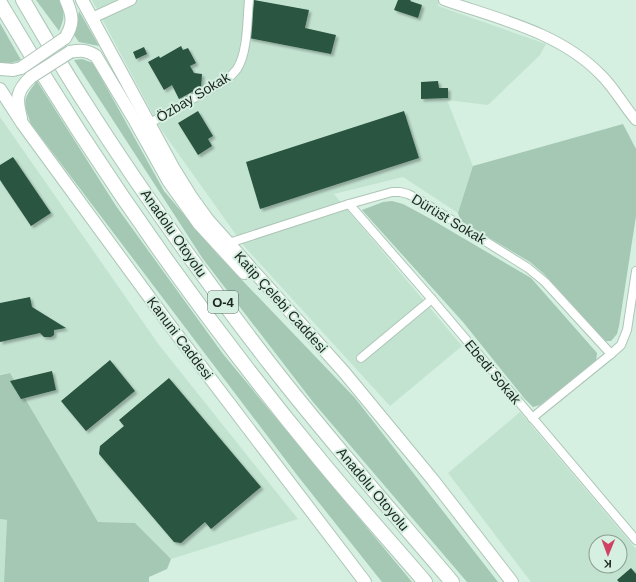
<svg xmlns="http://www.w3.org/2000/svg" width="636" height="582" font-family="Arial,sans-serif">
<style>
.built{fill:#c3e3d1;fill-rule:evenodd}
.green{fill:#a4c8b4}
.building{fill:#2a543f;filter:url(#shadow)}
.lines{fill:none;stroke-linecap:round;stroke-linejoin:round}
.minor-casing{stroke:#adc6b8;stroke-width:10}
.tertiary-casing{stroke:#adc6b8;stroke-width:12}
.primary-casing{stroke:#adc6b8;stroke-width:14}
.motorway-casing{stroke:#adc6b8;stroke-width:16}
.minor{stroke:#fff;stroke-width:8}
.tertiary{stroke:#fff;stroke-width:10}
.primary{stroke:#fff;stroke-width:12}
.motorway{stroke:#fff;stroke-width:14}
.primary-bridge-casing{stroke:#adc6b8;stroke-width:14;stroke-linecap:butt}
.primary-bridge{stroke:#fff;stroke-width:12}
.labels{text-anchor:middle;stroke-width:4;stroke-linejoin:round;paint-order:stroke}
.shield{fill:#d5efe0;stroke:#54625a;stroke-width:1}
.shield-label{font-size:13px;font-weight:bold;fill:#1c2520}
.street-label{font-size:14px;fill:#1c2520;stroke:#d5efe0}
</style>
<defs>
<filter id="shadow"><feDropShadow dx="2.5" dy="2.5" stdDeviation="1" flood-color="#0004"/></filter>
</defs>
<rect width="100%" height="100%" fill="#d5efe0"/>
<!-- built -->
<g class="built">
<path d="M92 0H440L438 6 546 44 540 55 488 105 447 100 474 169 458 213 403 177 334 194 462 346 390 406 244 246 160 128Z"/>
<path d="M0 117 159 345 298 519 171 559 135 523 98 522 10 373 0 374Z"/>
<path d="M520 412 636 549V582H531L448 473ZM596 542H620V566H596Z"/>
<path d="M0 519 7 520 4 582H0Z"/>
</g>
<!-- green -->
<g class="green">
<path d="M36 0H59C66 13 64 19 59 31Z"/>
<path d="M79 11 99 46 79 42 74 35Z"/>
<path d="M0 23 21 60 4 65 0 62Z"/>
<path d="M82 59 93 63 164 191 218 255 355 398 498 582H467L313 402 203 259 74 60Z"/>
<path d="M37 81 116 206 223 354 412 582H382L297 475 31 124C23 102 22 100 37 81Z"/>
<path d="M623 124 636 149V216L619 326 617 334 611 341H605L544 274 530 262 461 221 458 213 473 166Z"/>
<path d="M392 201 403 204 429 218 531 278 597 353 596 361 540 405 533 407 524 398 463 322 362 210 383 202Z"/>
<path d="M10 373 98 522 135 523 171 559 167 569 149 577V582H4L7 520 0 519V375Z"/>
</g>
<!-- building -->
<g class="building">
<path d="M254 0 309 10 305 28 336 35 331 54 249 38Z"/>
<path d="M398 0H411L410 1 422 5 418 18 394 10Z"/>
<path d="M181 46 183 50 188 48 196 63 190 66 194 73 202 74 201 87 179 99 172 85 164 90 148 62 159 56 160 58Z"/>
<path d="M144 47 147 54 136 59 133 52Z"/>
<path d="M438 81 439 88H448V98L421 99V82Z"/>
<path d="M198 111 213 136 208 139 212 146 198 155 178 123Z"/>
<path d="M404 111 419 158 260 209 246 162Z"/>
<path d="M13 157 51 213 31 226 0 180V165Z"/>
<path d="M30 297 32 307 66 328 54 330V335L51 337H44L40 333 0 342V303Z"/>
<path d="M110 360 135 391 86 431 61 401Z"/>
<path d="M52 371 56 390 21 399 10 381Z"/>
<path d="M169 378 261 487 211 529 205 522 181 543 174 542 99 454 100 446 124 426 119 420Z"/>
<path d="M631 568 636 574V582H619L617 580Z"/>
</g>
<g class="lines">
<defs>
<g id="minor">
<path d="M150 123 226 80C230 77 234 73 237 69 248 52 247 20 249 0"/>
<path d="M349 204 430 297 636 540"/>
<path d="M229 243 349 204 392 192H400L408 194 418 199 528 268 545 282 611 354"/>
<path d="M361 358 432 299"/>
<path d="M532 418 611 354 621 345 627 330 636 271"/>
</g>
<g id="tertiary">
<path d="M444 0C498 19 559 32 600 74 614 87 623 105 636 120"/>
<path d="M92 18 131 0"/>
</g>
<g id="primary">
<path d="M82 0 174 169 190 195 208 220 344 372 433 480 512 582"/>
<path d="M65 38C74 24 73 16 66 0"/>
<path d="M70 52C81 50 87 50 96 56L135 121 169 182 199 224 244 273"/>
<path d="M0 69 13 70 21 68"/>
<path d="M0 89 22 123 166 320 365 582"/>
<path d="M21 118C16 99 16 91 31 77"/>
</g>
<g id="motorway">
<path d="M23 0C43 34 63 69 85 103 142 193 205 280 270 364 328 439 391 510 452 582"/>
<path d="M0 3C93 162 200 314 317 456 352 499 389 540 425 582"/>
</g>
</defs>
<!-- minor casing -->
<use href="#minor" class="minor-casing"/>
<!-- tertiary casing -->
<use href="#tertiary" class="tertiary-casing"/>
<!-- primary casing -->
<use href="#primary" class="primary-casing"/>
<!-- motorway casing -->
<use href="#motorway" class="motorway-casing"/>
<!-- minor -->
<use href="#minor" class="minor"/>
<!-- tertiary -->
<use href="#tertiary" class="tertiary"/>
<!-- primary -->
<use href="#primary" class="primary"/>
<!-- motorway -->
<use href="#motorway" class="motorway"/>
<defs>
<g id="primary-bridge">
<path d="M21 68 65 38"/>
<path d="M31 77 70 52"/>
</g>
</defs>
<!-- primary-bridge casing -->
<use href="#primary-bridge" class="primary-bridge-casing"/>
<!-- primary-bridge -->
<use href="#primary-bridge" class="primary-bridge"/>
</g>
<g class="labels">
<!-- shield labels -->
<rect class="shield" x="208" y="291" width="30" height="22" rx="3"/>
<g class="shield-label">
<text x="223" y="307">O-4</text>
</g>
<!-- street labels -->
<g class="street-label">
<text transform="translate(193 97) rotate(-31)" y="5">Özbay Sokak</text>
<text transform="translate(449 219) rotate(31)" y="5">Dürüst Sokak</text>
<text transform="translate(174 233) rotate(55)" y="5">Anadolu Otoyolu</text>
<text transform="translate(281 302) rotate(48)" y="5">Katip Çelebi Caddesi</text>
<text transform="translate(180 338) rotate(53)" y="5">Kanuni Caddesi</text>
<text transform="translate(493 372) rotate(50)" y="5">Ebedi Sokak</text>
<text transform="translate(373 489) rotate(50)" y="5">Anadolu Otoyolu</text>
</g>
</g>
<!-- north arrow -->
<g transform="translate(608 554) rotate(181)"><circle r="19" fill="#d5efe0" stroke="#8b9e93"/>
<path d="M0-3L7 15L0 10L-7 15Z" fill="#d14163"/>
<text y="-6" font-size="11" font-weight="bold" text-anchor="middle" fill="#1c2520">K</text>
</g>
</svg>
